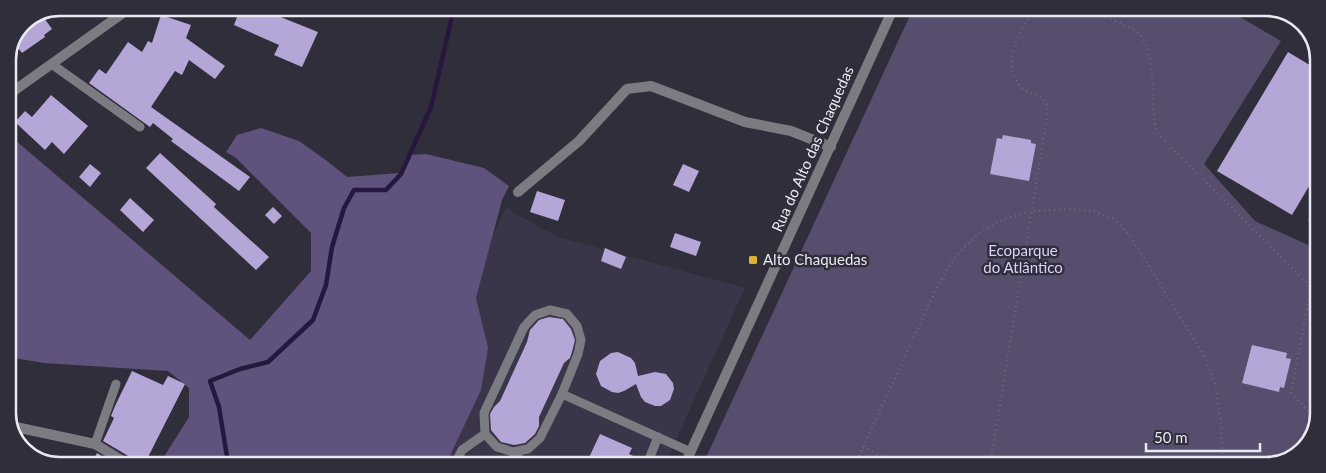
<svg xmlns="http://www.w3.org/2000/svg" width="1326" height="473" font-family="Lato,sans-serif">
<style>
.built{fill:#3a3548}
.green{fill:#574e6e}
.forest{fill:#5f527d}
.lines{fill:none;stroke-linecap:round;stroke-linejoin:round}
.stream{stroke:#25173d;stroke-width:4.5}
.building{fill:#b4a6d6}
.path{stroke:#6d6a76;stroke-width:2.5;stroke-dasharray:1 4;stroke-linecap:butt}
.service{stroke:#7c7b82;stroke-width:9}
.minor{stroke:#7c7b82;stroke-width:10}
.tertiary{stroke:#7c7b82;stroke-width:10}
.poi-dot{fill:#deb133;stroke:#312e3b;stroke-width:2}
.labels{text-anchor:middle;stroke-width:5;stroke-linejoin:round;paint-order:stroke}
.street-label{font-size:15px;fill:#eae8f1;stroke:#312e3b}
.park-label{font-size:15px;fill:#ddd1fc;stroke:#312e3b}
.poi-label{font-size:15px;fill:#eae8f1;stroke:#312e3b;text-anchor:start}
.rim{fill:none;stroke:#eae8f1;stroke-width:2.5}
</style>
<rect width="100%" height="100%" fill="#312e3b"/>
<!-- built -->
<path class="built" d="M507 206 512 212 558 237 745 288 665 464H383Z"/>
<!-- green -->
<path class="green" d="M913 9 1228 10 1281 41 1204 164 1255 221 1317 249 1316 429 1298 455 1266 465 703 464Z"/>
<!-- forest -->
<path class="forest" d="M261 128 299 141 327 161 347 177 400 173 407 155 426 154 484 168 509 186 502 200 476 298 488 348 481 390 446 464 160 463 189 417V388L168 371 44 363 8 357V134L250 340 311 271V233L235 157 226 152 237 135Z"/>
<g class="lines">
<!-- stream -->
<path class="stream" d="M228 463 219 407 210 381 240 369 268 362 313 320 326 285 332 247 344 208 354 190H386L401 174 431 107 454 8"/>
</g>
<!-- building -->
<g class="building">
<path d="M217 8H258L318 32 302 67 274 55 279 45 234 25 237 17Z"/>
<path d="M42 15 52 29 44 35 45 37 22 53 14 43 23 23Z"/>
<path d="M161 15 191 25 186 38 225 66 215 79 189 60 182 75 175 71 151 107 250 177 239 191 171 141 173 139 153 123 150 127 89 83 99 69 106 74 128 42 142 52 148 41 152 43Z"/>
<path d="M1288 52 1318 70V171L1292 215 1217 171Z"/>
<path d="M51 95 88 126 64 154 52 142 45 150 15 122 25 111 32 117Z"/>
<path d="M1003 135 1031 140V143L1036 144 1029 181 990 174 997 138 1002 139Z"/>
<path d="M160 153 216 204 214 207 269 257 256 270 146 168Z"/>
<path d="M90 164 101 173 90 187 79 177Z"/>
<path d="M683 164 699 171 689 192 673 185Z"/>
<path d="M537 191 565 200 558 221 530 212Z"/>
<path d="M130 198 154 220 143 232 120 210Z"/>
<path d="M273 207 282 216 274 224 265 215Z"/>
<path d="M675 233 701 242 696 256 670 247Z"/>
<path d="M605 248 626 257 621 269 601 261Z"/>
<path d="M549 317 563 319 571 329 575 340 572 352 570 358 564 363 539 417V426L535 434 525 443 514 445 501 442 491 430 490 414 494 407 500 401 527 342 530 330 539 320Z"/>
<path d="M1252 345 1287 353 1286 358 1291 359 1284 388 1280 387 1279 392 1242 383Z"/>
<path d="M618 352 631 358 635 363 638 376 655 372 666 374 673 383 674 389 670 400 661 406H655L645 402 641 397 636 384 624 391 618 393 612 392 601 386 596 374 600 361 611 353Z"/>
<path d="M132 371 163 385 168 376 185 384 145 463H133L130 457 103 441 114 418 111 416 115 406Z"/>
<path d="M600 434 632 448 629 454 642 460 641 464H586Z"/>
<path d="M97 453 113 463H92Z"/>
</g>
<g class="lines">
<!-- path -->
<g class="path">
<path d="M1087 10C1100 16 1126 24 1137 32 1160 51 1148 105 1157 133L1311 287 1291 393 1316 419"/>
<path d="M863 447 899 465"/>
<path d="M855 465 935 291 954 258 979 233 1004 219 1033 211 1069 209 1094 211 1114 219 1131 237 1205 357 1215 384 1221 422 1223 465"/>
<path d="M990 465 1048 111C1045 91 1036 99 1024 90 999 68 1018 29 1036 10"/>
</g>
<!-- service -->
<g class="service">
<path d="M53 65 140 127"/>
<path d="M1313 221 1317 212"/>
<path d="M550 310 567 314 577 326 581 340 578 354 562 394 540 438 528 449 513 452 497 447 485 434 484 413 524 327 535 315Z"/>
<path d="M562 394 691 452"/>
<path d="M95 444 116 384"/>
<path d="M513 452 524 464"/>
<path d="M455 464 462 450 485 434"/>
<path d="M647 464 658 437"/>
</g>
<!-- minor -->
<g class="minor">
<path d="M8 95 123 13 135 8"/>
<path d="M518 192 579 141 627 89 651 86 745 122 791 131 831 147"/>
<path d="M11 426 95 444 126 463"/>
</g>
<!-- tertiary -->
<path class="tertiary" d="M685 464 893 9"/>
</g>
<!-- markers -->
<rect class="poi-dot" x="748" y="255" width="10" height="10" rx="2.5"/>
<g class="labels">
<!-- street labels -->
<g class="street-label">
<text transform="translate(813 149) rotate(-66)" y="5">Rua do Alto das Chaquedas</text>
</g>
<!-- park labels -->
<g class="park-label">
<text x="1023" y="256">Ecoparque<tspan x="1023" dy="17">do Atlântico</tspan></text>
</g>
<!-- poi labels -->
<g class="poi-label">
<text x="763" y="265">Alto Chaquedas</text>
</g>
</g>
<!-- crop -->
<path d="M0 0H1326V473H0ZM60 16H1266A44 44 0 0 1 1310 60V413A44 44 0 0 1 1266 457H60A44 44 0 0 1 16 413V60A44 44 0 0 1 60 16Z" fill="#312e3b" fill-rule="evenodd"/>
<path class="rim" d="M60 16H1266A44 44 0 0 1 1310 60V413A44 44 0 0 1 1266 457H60A44 44 0 0 1 16 413V60A44 44 0 0 1 60 16Z"/>
<!-- scale -->
<path d="M1146 443v8h114v-8" fill="none" stroke="#eae8f1" stroke-width="2.5"/>
<text x="1154" y="443" font-size="15" fill="#eae8f1" stroke="#312e3b" stroke-width="4" paint-order="stroke">50 m</text>
</svg>
